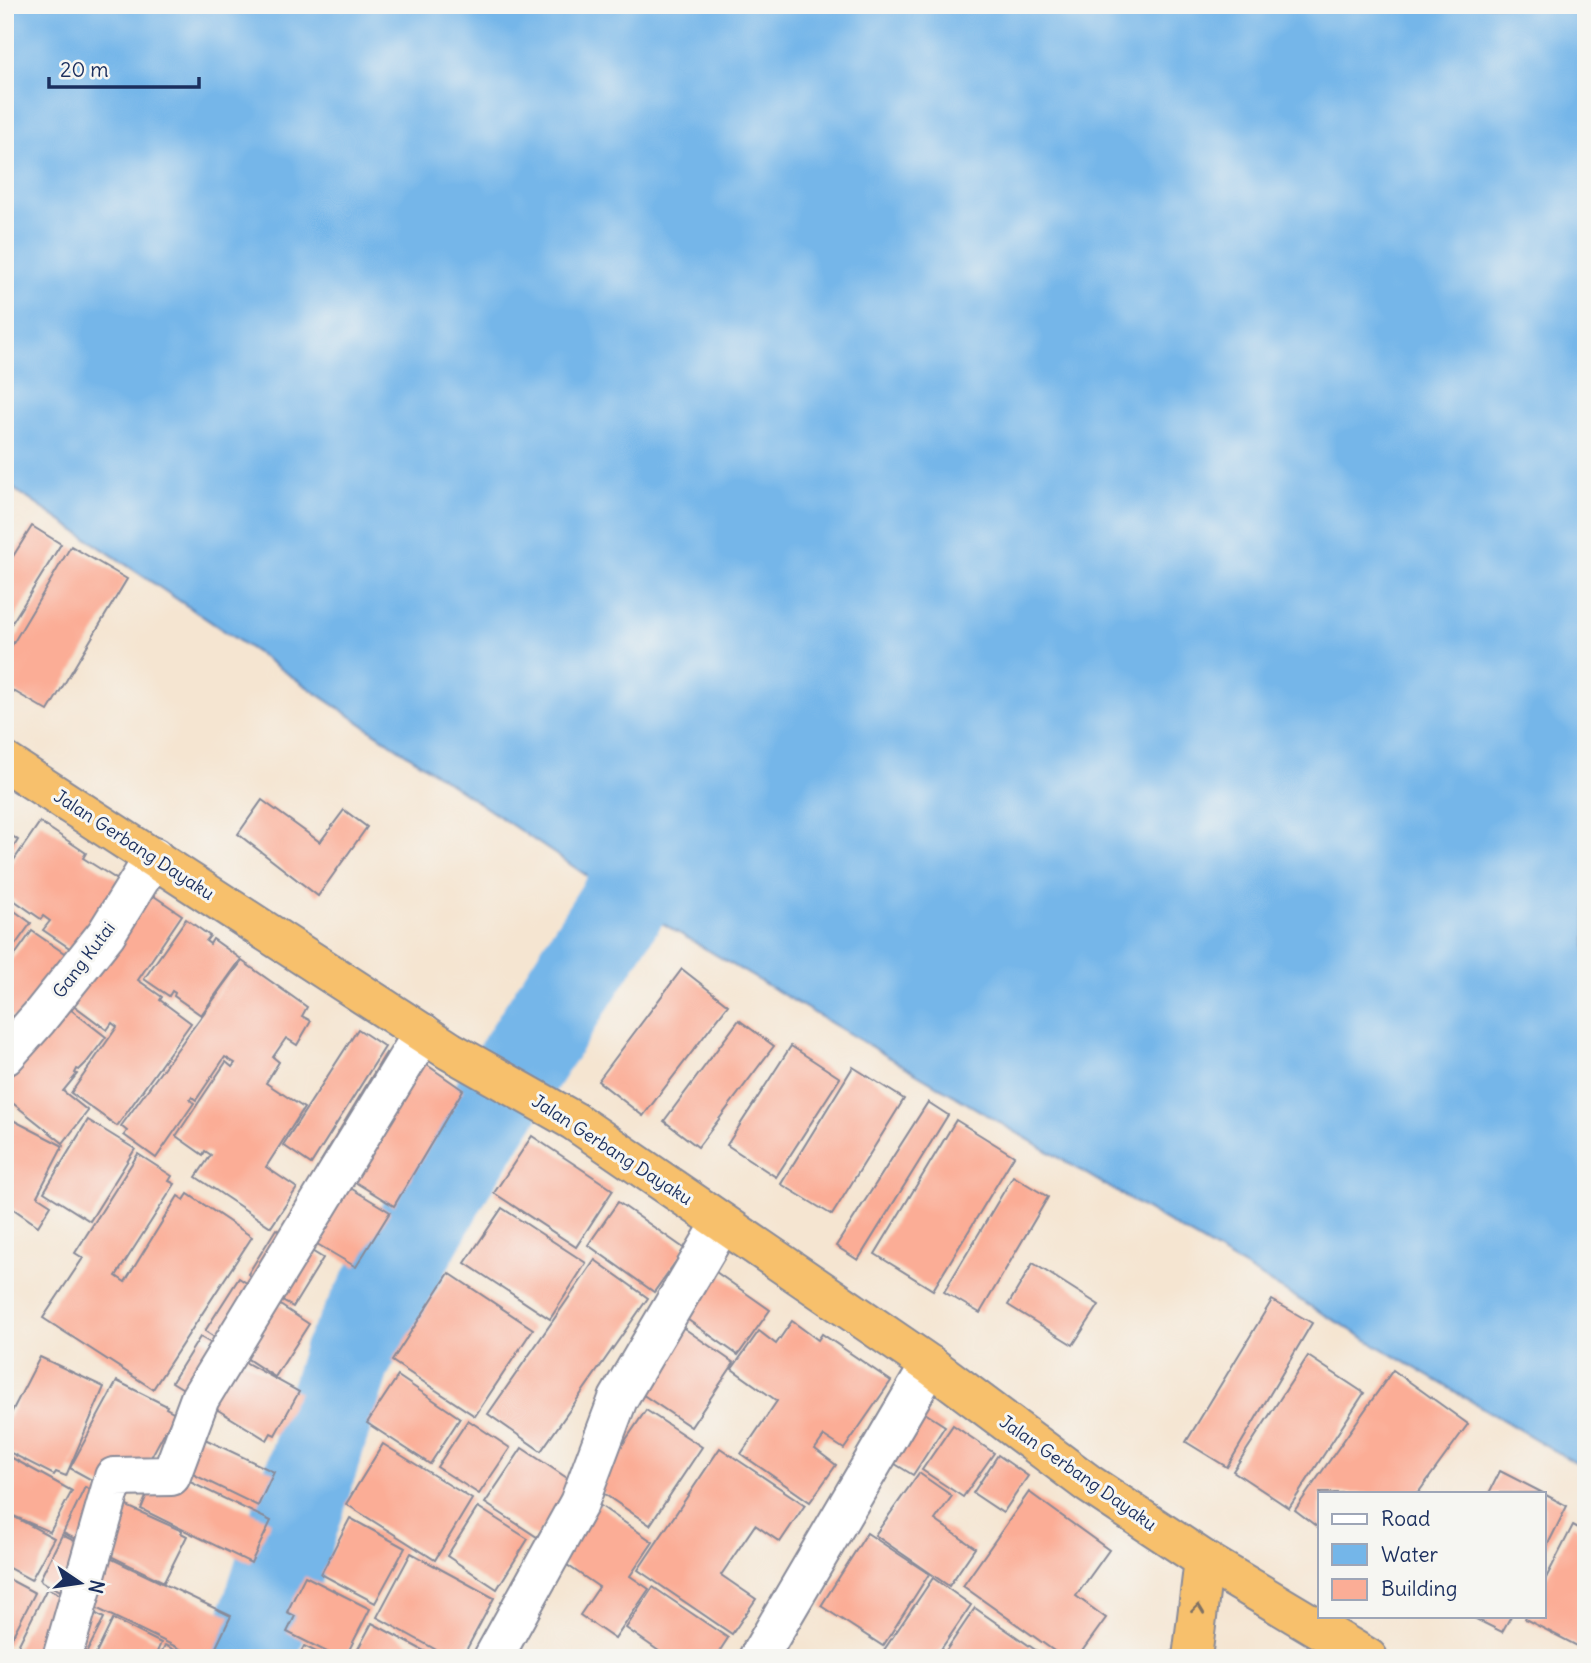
<svg xmlns="http://www.w3.org/2000/svg" width="1591" height="1663" font-family="Delius,sans-serif">
<style>
.water{fill:#74b6e9;stroke:#4872a4;stroke-width:2}
.lines{fill:none;stroke-linecap:round;stroke-linejoin:round}
.river{stroke:#74b6e9;stroke-width:89}
.building{fill:#fbad96}
.minor-casing{stroke:#888a98;stroke-width:42}
.trunk-casing{stroke:#888a98;stroke-width:42}
.minor{stroke:#fff;stroke-width:38}
.trunk{stroke:#f7c06c;stroke-width:38}
.oneway{stroke:#7e7064}
.labels{text-anchor:middle;stroke-width:6;stroke-linejoin:round;paint-order:stroke}
.street-label{font-size:18px;fill:#1b2f5e;stroke:#f6f6f2}
</style>
<rect width="100%" height="100%" fill="#f6f6f2"/>
<filter id="ink" filterUnits="userSpaceOnUse"><feTurbulence type="fractalNoise" baseFrequency=".0143" numOctaves="2"/><feDisplacementMap in="SourceGraphic" scale="14" xChannelSelector="R" yChannelSelector="G"/><feConvolveMatrix kernelMatrix="1 2 1 2 8 2 1 2 1" color-interpolation-filters="sRGB"/></filter>
<filter id="wash" filterUnits="userSpaceOnUse"><feTurbulence type="fractalNoise" baseFrequency=".00686" numOctaves="4" result="noise"/><feDisplacementMap in="SourceGraphic" scale="28" xChannelSelector="R" yChannelSelector="G"/><feGaussianBlur stdDeviation="1.57" result="paint"/><feColorMatrix in="noise" values="0 0 0 0 0 0 0 0 0 0 0 0 0 0 0 0 0 1.4 0 .05"/><feComposite in="paint" operator="in"/></filter>
<g filter="url(#wash)">
<rect width="100%" height="100%" fill="#f5e5d1"/>
<!-- water -->
<path class="water" d="M5 5H1586V1469L623 900 5 483Z"/>
<g class="lines">
<!-- river -->
<path class="river" d="M251 1658 347 1357 451 1172 690 798"/>
</g>
<g id="blocks">
<!-- building -->
<g class="building">
<path d="M32 526 61 544 5 634V569Z"/>
<path d="M71 546 127 579 48 711 5 686V657Z"/>
<path d="M262 800 320 842 344 810 367 827 318 896 238 834Z"/>
<path d="M40 822 86 853 83 858 121 882 74 951 43 930 50 921 43 916 41 919 5 894V873Z"/>
<path d="M5 831 18 840 5 861Z"/>
<path d="M142 888 182 915 138 980 162 997 160 1000 191 1023 117 1126 71 1093 117 1027 112 1023 107 1030 72 1004 102 962 106 965 109 960Z"/>
<path d="M5 904 31 923 5 959Z"/>
<path d="M186 919 210 936 206 941 210 944 213 939 241 959 201 1015 174 996 175 993 172 991 169 996 144 979Z"/>
<path d="M32 931 67 955 20 1022 5 1011V969Z"/>
<path d="M242 961 307 1007 302 1016 311 1021 297 1045 286 1038 273 1057 279 1062 266 1083 304 1108 266 1167 297 1188 271 1227 196 1177 211 1155 205 1151 203 1155 176 1136 226 1062 232 1067 235 1063 225 1057 196 1100 192 1097 190 1100 194 1103 156 1158 124 1135 127 1131 121 1126Z"/>
<path d="M682 969 728 1005 643 1116 598 1081Z"/>
<path d="M61 1002 106 1037 86 1063 79 1070 77 1069 75 1073 77 1074 63 1091 88 1111 63 1143 5 1097V1077L31 1035Z"/>
<path d="M739 1020 774 1046 698 1147 664 1121Z"/>
<path d="M358 1029 385 1047 311 1164 283 1145Z"/>
<path d="M791 1046 840 1078 776 1177 727 1145Z"/>
<path d="M401 1047 463 1090 394 1206 321 1161 386 1053 394 1058Z"/>
<path d="M853 1067 904 1099 832 1215 781 1184Z"/>
<path d="M928 1102 948 1115 858 1260 836 1246Z"/>
<path d="M5 1116 63 1146 37 1196 51 1205 38 1226 5 1203Z"/>
<path d="M88 1120 135 1149 90 1221 44 1192Z"/>
<path d="M956 1120 1014 1156 933 1290 875 1254Z"/>
<path d="M532 1136 613 1190 576 1247 494 1193Z"/>
<path d="M138 1154 172 1176 169 1181 175 1184 116 1276 125 1282 178 1196 184 1200 188 1194 252 1237 153 1389 43 1318 83 1258 75 1253Z"/>
<path d="M319 1169 390 1212 356 1267 285 1225Z"/>
<path d="M1013 1176 1048 1197 980 1313 944 1292Z"/>
<path d="M618 1202 685 1249 654 1292 588 1245Z"/>
<path d="M502 1208 586 1263 550 1319 465 1263Z"/>
<path d="M276 1229 323 1258 293 1307 247 1282 251 1276 248 1274Z"/>
<path d="M595 1260 648 1298 541 1451 488 1414Z"/>
<path d="M1033 1263 1099 1305 1073 1345 1008 1305Z"/>
<path d="M706 1265 770 1310 738 1355 674 1310Z"/>
<path d="M449 1273 533 1329 475 1416 392 1361Z"/>
<path d="M239 1278 309 1324 275 1377 205 1331Z"/>
<path d="M1272 1300 1312 1323 1227 1467 1186 1442Z"/>
<path d="M792 1321 818 1340 822 1334 891 1381 844 1449 824 1436 815 1449 836 1465 810 1502 741 1454 777 1401 732 1369 759 1331 776 1344Z"/>
<path d="M678 1324 734 1363 691 1427 633 1388Z"/>
<path d="M200 1337 299 1392 275 1435 271 1433 267 1440 172 1382Z"/>
<path d="M1308 1356 1364 1393 1289 1508 1233 1471Z"/>
<path d="M40 1357 104 1387 66 1476 56 1472 54 1475 5 1450V1425Z"/>
<path d="M1393 1370 1468 1424 1418 1493H1320V1529L1295 1510Z"/>
<path d="M398 1376 460 1418 430 1464 367 1423Z"/>
<path d="M117 1381 167 1406 166 1408 175 1413 128 1500 70 1468Z"/>
<path d="M914 1406 945 1426 913 1475 882 1456Z"/>
<path d="M646 1410 702 1447 650 1525 594 1487Z"/>
<path d="M468 1420 510 1448 479 1494 437 1467Z"/>
<path d="M953 1425 994 1453 963 1497 922 1470Z"/>
<path d="M186 1430 274 1472 258 1506 170 1463Z"/>
<path d="M383 1444 472 1499 435 1560 346 1504Z"/>
<path d="M522 1448 573 1482 537 1537 485 1503Z"/>
<path d="M720 1448 805 1505 780 1542 755 1525 721 1575 756 1599 732 1634 638 1570Z"/>
<path d="M5 1454 72 1491 50 1532 9 1514 54 1538 31 1580 5 1566Z"/>
<path d="M998 1455 1028 1476 1003 1513 973 1493Z"/>
<path d="M161 1468 271 1521 251 1563 141 1509 157 1470Z"/>
<path d="M1500 1471 1543 1493H1489Z"/>
<path d="M919 1473 952 1496 935 1520 975 1548 949 1586 875 1535Z"/>
<path d="M85 1487 182 1531 181 1533 187 1536 164 1582 63 1533Z"/>
<path d="M1029 1492 1109 1550 1076 1596 1106 1618 1077 1658H1064L963 1586Z"/>
<path d="M1544 1494 1567 1506 1544 1552Z"/>
<path d="M592 1500 653 1542 630 1576 649 1589 615 1639 580 1615 599 1587 554 1556Z"/>
<path d="M478 1507 528 1539 497 1589 447 1556Z"/>
<path d="M350 1518 405 1548 375 1603 321 1574Z"/>
<path d="M1573 1525 1586 1532V1643L1583 1649 1525 1619 1526 1616H1544V1582Z"/>
<path d="M867 1533 929 1574 883 1646 821 1606Z"/>
<path d="M62 1535 231 1616 211 1658H199L42 1582 40 1579Z"/>
<path d="M411 1553 494 1598 462 1658H451L377 1617Z"/>
<path d="M305 1576 370 1609 345 1658H339L287 1632 295 1616 287 1612Z"/>
<path d="M5 1577 35 1593 8 1645 5 1643Z"/>
<path d="M933 1578 971 1605 935 1658H895L884 1650Z"/>
<path d="M653 1587 728 1638 715 1658H669L626 1628Z"/>
<path d="M47 1588 104 1618 84 1658H12Z"/>
<path d="M975 1608 1047 1658H941Z"/>
<path d="M1470 1616H1511L1502 1632Z"/>
<path d="M113 1619 161 1643 157 1652 161 1653 165 1645 191 1658H94Z"/>
<path d="M372 1623 437 1658H353Z"/>
<path d="M304 1646 329 1658H298Z"/>
</g>
</g>
</g>
<g filter="url(#ink)">
<use href="#blocks" fill-opacity="0" stroke="#888a98" stroke-width="2"/>
<g class="lines">
<defs>
<g id="minor">
<path d="M5 1056 38 1019 106 934 154 857"/>
<path d="M62 1658 114 1477 171 1476 200 1398 423 1033"/>
<path d="M493 1658 579 1503 618 1399 722 1223"/>
<path d="M758 1658 930 1365"/>
</g>
<g id="trunk">
<path d="M5 762 450 1051 574 1121 930 1365 1089 1484 1204 1560 1368 1658"/>
<path d="M1192 1658 1204 1560"/>
</g>
</defs>
<!-- minor casing -->
<use href="#minor" class="minor-casing"/>
<!-- trunk casing -->
<use href="#trunk" class="trunk-casing"/>
<!-- minor -->
<use href="#minor" class="minor"/>
<!-- trunk -->
<use href="#trunk" class="trunk"/>
</g>
<!-- one-way arrows -->
<defs><path id="oneway-chevron" d="M-2-3.5L2.5 0L-2 3.5" fill="none" stroke-width="1.6" stroke-linecap="round" stroke-linejoin="round" transform="scale(1.75)"/></defs>
<use class="oneway" href="#oneway-chevron" transform="translate(1198 1609) rotate(-83)"/>
</g>
<g class="labels">
<!-- street labels -->
<g class="street-label">
<text transform="translate(134 845) rotate(33)" y="6">Jalan Gerbang Dayaku</text>
<text transform="translate(84 960) rotate(-53)" y="6">Gang Kutai</text>
<text transform="translate(612 1150) rotate(33)" y="6">Jalan Gerbang Dayaku</text>
<text transform="translate(1078 1473) rotate(35)" y="6">Jalan Gerbang Dayaku</text>
</g>
</g>
<!-- margin -->
<rect width="1591" height="1663" fill="none" stroke="#f6f6f2" stroke-width="28"/>
<!-- legend -->
<rect x="1318" y="1492" width="228" height="126" fill="#f6f6f2" stroke="#9ea6b7" stroke-width="2"/>
<rect x="1332" y="1514" width="35" height="10" fill="#ffffff" stroke="#9ea6b7" stroke-width="2"/>
<text x="1381" y="1526" font-size="21" fill="#1b2f5e">Road</text>
<rect x="1332" y="1544" width="35" height="21" fill="#74b6e9" stroke="#9ea6b7" stroke-width="2"/>
<text x="1381" y="1562" font-size="21" fill="#1b2f5e">Water</text>
<rect x="1332" y="1579" width="35" height="21" fill="#fbad96" stroke="#9ea6b7" stroke-width="2"/>
<text x="1381" y="1596" font-size="21" fill="#1b2f5e">Building</text>
<!-- north arrow -->
<g transform="translate(80 1583) rotate(103)" stroke="#f6f6f2" stroke-width="5" paint-order="stroke">
<path d="M0-5L12 26L0 18L-12 26Z" fill="#1b2f5e"/>
<text y="-10" font-size="19" font-weight="bold" text-anchor="middle" fill="#1b2f5e">N</text>
</g>
<!-- scale -->
<path d="M49 77v10h150v-10" fill="none" stroke="#1b2f5e" stroke-width="3.5"/>
<text x="60" y="77" font-size="21" fill="#1b2f5e" stroke="#f6f6f2" stroke-width="5" paint-order="stroke">20 m</text>
</svg>
